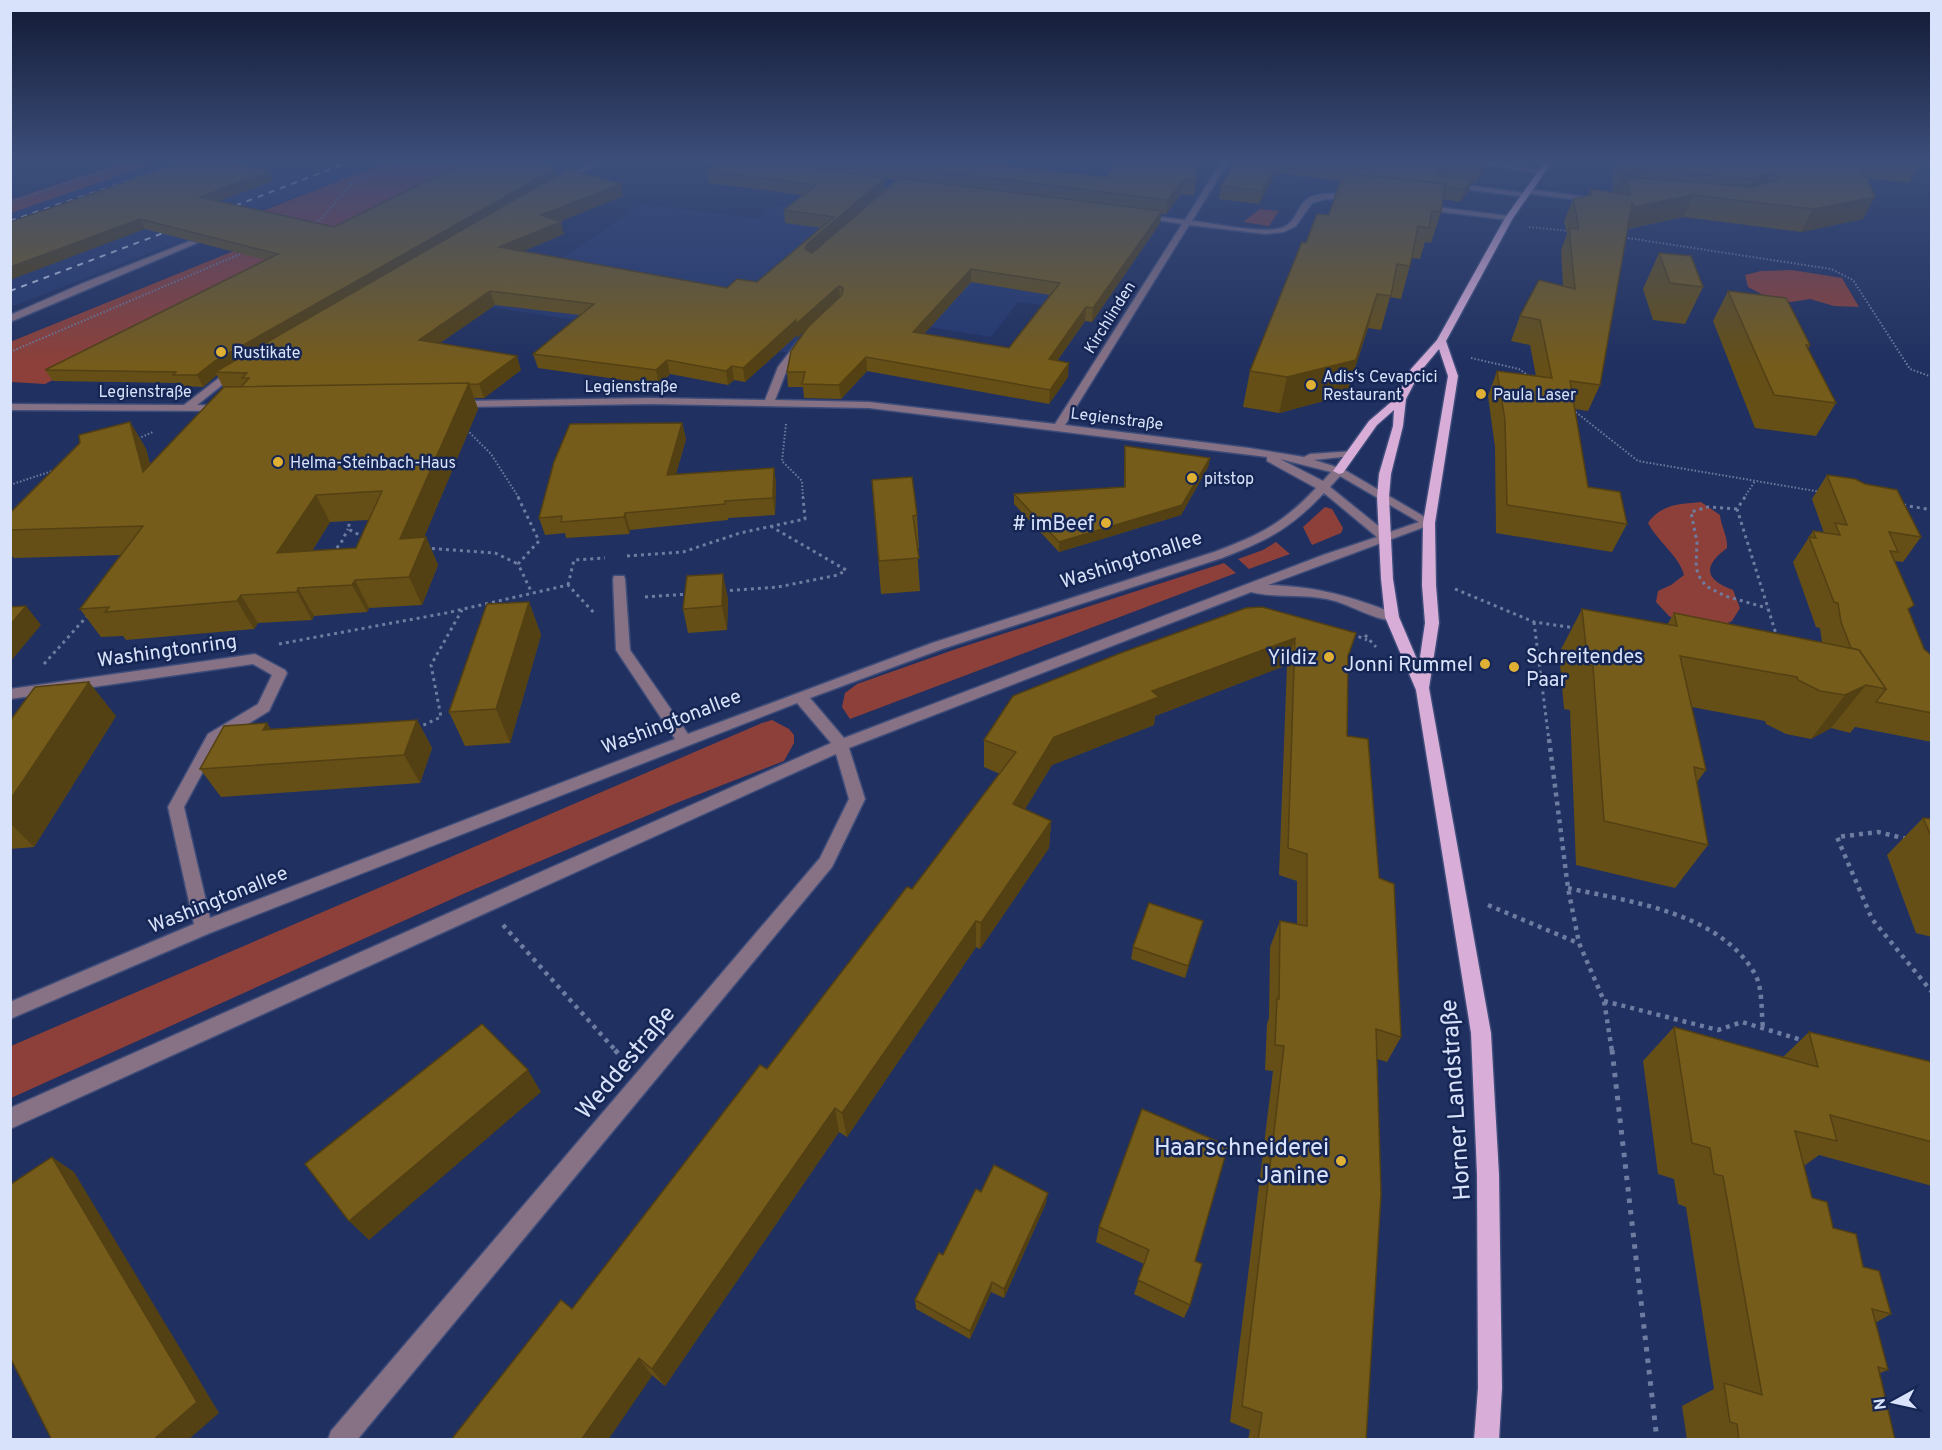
<svg xmlns="http://www.w3.org/2000/svg" width="1942" height="1450" font-family="Overpass,sans-serif">
<style>
.built{fill:#25386f}
.green{fill:#8d4039}
.lines{fill:none;stroke-linecap:round;stroke-linejoin:round}
.minor-casing{stroke:#3d4c79;stroke-width:3}
.major-casing{stroke:#3d4c79;stroke-width:3}
.path-far3{stroke:#6e7ca1;stroke-width:2;stroke-dasharray:1.5 2;stroke-linecap:butt}
.path-far2{stroke:#6e7ca1;stroke-width:3;stroke-dasharray:3 4;stroke-linecap:butt}
.path-far1{stroke:#6e7ca1;stroke-width:4.5;stroke-dasharray:4 5;stroke-linecap:butt}
.path{stroke:#6e7ca1;stroke-width:5;stroke-dasharray:4.5 7;stroke-linecap:butt}
.minor{fill:#867185;fill-rule:evenodd}
.major{fill:#d8add7;fill-rule:evenodd}
.rail{stroke:#c4cfea;stroke-width:2;stroke-dasharray:6 6;stroke-linecap:butt}
.wall{fill:#654f17;fill-rule:evenodd}
.shaded-wall{fill:#534013}
.building{fill:#765c1b;stroke:#534013;stroke-width:1.5;fill-rule:evenodd}
.poi-dot{fill:#dfb034;stroke:#162654;stroke-width:2}
.labels{text-anchor:middle;stroke-width:5;stroke-linejoin:round;paint-order:stroke}
.far-street-label{font-size:16px;fill:#d8e2fa;stroke:#162654}
.far-poi-label{font-size:16px;fill:#d8e2fa;stroke:#162654;text-anchor:start}
.poi-label{font-size:20px;fill:#d8e2fa;stroke:#162654;text-anchor:end}
.street-label{font-size:20px;fill:#d8e2fa;stroke:#162654}
.near-street-label{font-size:24px;fill:#d8e2fa;stroke:#162654}
.near-poi-label{font-size:24px;fill:#d8e2fa;stroke:#162654;text-anchor:end}
</style>
<rect width="100%" height="100%" fill="#203060"/>
<!-- built -->
<g class="built">
<path d="M146 162H386L11 307V207Z"/>
<path d="M882 185 1095 216 1047 306 1018 302 991 337 911 324 803 357 780 351 490 307 642 204 758 219 777 205 846 215Z"/>
</g>
<!-- green -->
<g class="green">
<path d="M123 162H157L11 213V200Z"/>
<path d="M387 162H481L45 384 11 382 10 342 305 222 260 212Z"/>
<path d="M1260 209 1279 211 1269 226 1243 222Z"/>
<path d="M1792 270 1842 278 1859 307 1834 306 1810 299 1791 302 1773 300 1748 287 1745 275 1761 271Z"/>
<path d="M1701 502 1720 515C1721 527 1728 536 1727 548 1704 565 1703 579 1733 590L1740 608 1732 621 1719 627 1684 624 1669 616 1656 602 1658 591 1671 585 1684 575C1680 557 1658 542 1648 523 1661 504 1680 504 1701 502Z"/>
<path d="M1325 507 1332 509 1343 528 1341 533 1312 545 1303 527Z"/>
<path d="M1276 542 1290 554 1249 569 1238 559 1263 550Z"/>
<path d="M1224 563 1236 573 850 719 842 707 845 693 857 684 956 649Z"/>
<path d="M772 720 789 729 794 735V743L784 761 679 802 463 894 11 1098V1046L762 723Z"/>
</g>
<g class="lines">
<defs>
<g id="minor">
<path d="M590 162H599L564 185 557 183Z"/>
<path d="M701 162H725L741 166 737 168Z"/>
<path d="M1221 162H1228L1192 221C1215 223 1260 234 1281 228 1295 224 1296 210 1305 201 1315 191 1348 192 1359 199L1355 201 1326 199 1312 203 1296 226 1284 232 1266 234 1189 225 1065 425 1249 448 1304 457 1310 454 1355 451 1357 453 1351 456 1314 460 1343 469 1435 523 1268 585C1320 587 1348 596 1397 614L1399 617 1397 620C1383 624 1350 605 1335 601 1307 593 1278 599 1251 592L849 748 865 799 832 867 357 1440H328L331 1431 820 858 849 799 836 754 10 1129V1108L831 743 797 703 210 933 10 1019V1002L194 924 168 807 208 734 258 704 272 675 253 664 10 699V689L255 654 285 670 287 673 269 711 219 742 184 807 210 918 675 739 616 650 613 579 614 576H624L625 579 630 650 688 734 932 643 1214 552C1260 535 1282 524 1316 488L1267 461V457L869 408 650 404 458 407 453 404 458 401 650 398 765 400 778 367 798 341 801 340 806 343 788 367 775 400 869 402 1055 424 1182 224 1138 217 1142 215 1185 220ZM1280 459 1331 472 1323 481ZM1340 476 1419 522 1387 533 1330 487ZM1324 493 1377 537 1323 555 844 738 810 698 942 649 1222 558C1268 540 1290 529 1324 493Z"/>
<path d="M1474 162H1493L1545 172 1541 174Z"/>
<path d="M1451 183 1525 193 1529 195 1525 197 1448 187 1447 185Z"/>
<path d="M1528 189 1593 198 1597 200 1593 202 1525 193 1524 191Z"/>
<path d="M1420 205 1509 216 1513 218 1509 220 1417 209 1416 207Z"/>
<path d="M190 241 197 243 10 322V315L81 284Z"/>
<path d="M232 368 241 370 197 405 228 406 229 408 224 411 10 410V404L184 405Z"/>
</g>
<path id="major" d="M1545 162H1552L1513 218 1446 341 1458 376 1435 523 1436 585 1439 623 1429 688 1491 1033 1499 1175 1502 1388 1499 1440H1474L1478 1388 1477 1175 1471 1033 1416 690 1385 617 1381 579 1377 497 1379 474 1393 426 1394 410 1377 425 1343 473 1339 474 1333 471 1369 421 1397 397 1411 369 1437 340 1505 218ZM1439 349 1448 376 1423 523 1422 585 1425 623 1419 664 1399 617 1393 579 1389 497 1391 474 1403 426 1406 399 1420 372Z"/>
</defs>
<!-- minor casing -->
<use href="#minor" class="minor-casing"/>
<!-- major casing -->
<use href="#major" class="major-casing"/>
<!-- path-far3 -->
<g class="path-far3">
<path d="M10 163 24 162"/>
<path d="M10 202 131 162"/>
<path d="M312 224 321 219 353 182 403 162"/>
<path d="M1529 227 1569 231"/>
<path d="M1628 238 1831 269 1853 280 1910 369 1932 377"/>
<path d="M10 352 245 252"/>
<path d="M1471 358 1519 369 1529 376"/>
<path d="M1573 410 1638 461 1821 492"/>
<path d="M786 424 782 461 802 481 803 498"/>
<path d="M467 430 491 454 519 498"/>
<path d="M135 440 153 432"/>
<path d="M10 485 55 470"/>
<path d="M1744 498 1755 481"/>
</g>
<!-- path-far2 -->
<g class="path-far2">
<path d="M518 497 539 541 518 564 532 593"/>
<path d="M1745 497 1737 509 1777 637"/>
<path d="M1903 505 1932 510"/>
<path d="M1737 509 1708 507 1691 512 1697 542 1696 568 1700 578 1706 586 1725 596 1767 608"/>
<path d="M351 517 348 529 365 538"/>
<path d="M425 548 495 553 518 564"/>
<path d="M331 552 340 545 348 529"/>
<path d="M627 556 683 552 740 533 805 519 803 497"/>
<path d="M568 585 574 560 605 558"/>
<path d="M1455 589 1534 622 1576 628"/>
<path d="M723 591 778 587 838 575 846 570 772 527"/>
<path d="M645 597 689 594"/>
<path d="M1534 622 1549 741"/>
<path d="M1352 634 1367 640"/>
<path d="M1365 635 1376 647"/>
<path d="M279 644 446 613 568 585 595 614"/>
<path d="M44 664 89 614"/>
<path d="M417 728 441 717 431 665 462 610"/>
</g>
<!-- path-far1 -->
<g class="path-far1">
<path d="M1549 739 1568 888 1579 943 1604 1001 1612 1051"/>
<path d="M1907 839 1878 832 1837 837 1872 919 1932 992"/>
<path d="M1568 888C1631 902 1719 912 1755 974 1763 989 1761 1011 1763 1028"/>
<path d="M1488 905 1578 943"/>
<path d="M503 925 616 1051"/>
<path d="M1604 1001 1718 1030 1742 1022 1805 1041"/>
</g>
<!-- path -->
<g class="path">
<path d="M615 1050 624 1060"/>
<path d="M1612 1050 1657 1440"/>
</g>
<!-- minor -->
<use href="#minor" class="minor"/>
<!-- major -->
<use href="#major" class="major"/>
<!-- rail -->
<g class="rail">
<path d="M224 210 349 162"/>
<path d="M10 221 183 162"/>
<path d="M10 291 179 227"/>
</g>
</g>
<!-- wall -->
<g class="wall">
<path d="M720 162H972L1107 177 1118 162 1196 181 1194 195 1181 194 1166 214H1161L1160 223 1092 322 1085 321 1057 361 1068 377 1049 404 867 371 841 399 804 398 803 387H788L787 372 805 330 797 338V335L745 382 734 380 728 385 670 374 659 385 538 368 533 354 580 315 495 305 440 343 521 370 484 398H474L478 409 424 537H426L438 565 422 605 369 608 367 612 314 616 312 620 258 623 254 629 126 640 123 636 101 637 80 609 121 555 14 558 10 554V513L130 422 146 449 150 464 241 387H223L217 375 203 387 179 386 177 383 53 381 45 370 266 260 145 229 10 222 269 171 273 181 219 201 334 227 556 168 558 175 621 184 623 196 560 221 564 234 523 251 727 288 757 282 822 228 785 223 784 210 803 195 709 183 707 171ZM885 179 897 180 886 190ZM971 282 1050 295 1009 348 924 334ZM369 520 356 548 312 551 330 522Z"/>
<path d="M1236 162H1487L1485 169 1475 183 1472 182 1469 190 1460 202 1443 199 1441 212 1431 243 1425 242 1420 259 1412 258 1401 299 1390 297 1381 330 1368 328 1346 395 1279 413 1243 407 1250 371 1306 243 1329 215 1341 181 1276 173 1259 204 1219 199 1221 186Z"/>
<path d="M1612 162H1921L1909 183 1867 178 1863 219 1801 232 1683 217 1628 229 1600 385 1588 411 1575 409 1588 487 1627 524 1612 552 1496 533 1495 447 1488 396 1497 371 1536 376 1530 345 1511 341 1520 316 1563 286 1561 250 1567 234 1564 221 1573 199 1588 196 1591 189 1613 193Z"/>
<path d="M1659 253 1703 287 1685 324 1653 320 1643 289Z"/>
<path d="M1728 291 1810 345 1808 349 1836 403 1816 436 1755 428 1713 321Z"/>
<path d="M682 423 686 439 676 474 774 468 776 484 775 515 728 518V520L630 530 629 534 566 538 565 533 545 535 539 518Z"/>
<path d="M1125 446 1210 458 1208 467 1181 515 1059 552 1014 504V494L1124 487Z"/>
<path d="M1827 475 1921 537 1903 562 1894 561 1909 612 1924 649 1932 656V742L1855 727 1850 733 1831 728 1811 739 1786 734 1766 724 1765 721 1692 707 1706 770 1697 782 1708 845 1675 888 1576 865 1570 710 1564 709 1559 653 1582 609 1667 625 1674 613 1822 642 1820 628 1816 627 1793 562 1813 531 1824 533 1812 499Z"/>
<path d="M872 480 917 515 919 548H917L920 591 881 594Z"/>
<path d="M728 598 727 630 688 633 683 609Z"/>
<path d="M529 602 541 635 510 743 465 746 449 712Z"/>
<path d="M1356 633 1348 658 1347 736 1379 878 1401 1037 1387 1062 1377 1059 1366 1440H1248L1250 1430 1230 1422 1273 1071 1265 1070 1267 1024 1269 1018 1270 947 1280 921 1297 924V881L1279 875 1287 665 1155 716 1154 725 1052 765 1025 809 1051 821 1049 848 980 949 976 947 847 1137 839 1132 665 1386 572 1309 912 889 1000 774 984 767V740L1121 653Z"/>
<path d="M116 716 34 847 10 849V721Z"/>
<path d="M417 720 432 748 420 783 221 797 200 769 271 729Z"/>
<path d="M1923 818 1932 819V937L1916 933 1887 855Z"/>
<path d="M1203 921 1185 978 1131 959 1133 947Z"/>
<path d="M1674 1027 1783 1057 1809 1032 1932 1062V1186L1819 1155 1804 1166 1812 1198 1833 1228 1863 1267 1891 1314 1875 1323 1888 1370 1880 1373 1895 1440H1687L1682 1406 1714 1389 1686 1207 1678 1204 1674 1179 1658 1174 1643 1061Z"/>
<path d="M981 1192 1046 1203 1004 1298 991 1292 970 1339 916 1309 915 1300Z"/>
<path d="M1099 1227 1195 1261 1190 1305 1184 1318 1134 1294 1144 1264 1096 1242Z"/>
</g>
<!-- shaded-wall -->
<g class="shaded-wall">
<path d="M1278 162 1276 173 1259 204 1262 191Z"/>
<path d="M1485 162H1487L1485 169 1475 183 1479 171Z"/>
<path d="M556 168 559 178 215 372 217 375 203 387 197 375 215 361Z"/>
<path d="M1444 169 1440 181 1435 183 1438 171Z"/>
<path d="M1643 169 1634 191 1625 180 1619 193H1613L1622 172Z"/>
<path d="M269 171 273 181 205 206 200 197Z"/>
<path d="M1771 173 1760 195 1742 201 1752 179Z"/>
<path d="M885 178 886 190 807 262 805 249 807 244Z"/>
<path d="M1473 178 1469 190 1460 202 1464 190Z"/>
<path d="M1183 180 1181 194 1166 214 1168 200Z"/>
<path d="M621 184 623 196 544 228 541 215Z"/>
<path d="M1693 195 1683 217 1624 229 1634 207Z"/>
<path d="M1875 197 1863 219 1801 232 1813 209Z"/>
<path d="M1162 211 1160 223 1092 322 1093 308Z"/>
<path d="M140 219 145 229 10 280V267Z"/>
<path d="M561 222 564 234 503 260 499 247Z"/>
<path d="M971 269V282L913 346V332Z"/>
<path d="M839 286 840 300 797 338V335L745 382 743 368 796 320Z"/>
<path d="M490 291 495 305 424 354 419 340Z"/>
<path d="M1377 294 1368 328 1346 395 1279 413 1287 377Z"/>
<path d="M1086 307 1085 321 1048 373 1049 359Z"/>
<path d="M517 356 521 370 484 398 479 384Z"/>
<path d="M866 357 867 371 841 399 839 385Z"/>
<path d="M667 360 670 374 659 385 656 370Z"/>
<path d="M1069 363 1068 377 1049 404 1050 390Z"/>
<path d="M732 366 734 380 728 385 726 371Z"/>
<path d="M469 383 478 409 412 566 400 539Z"/>
<path d="M130 422 146 449 159 499 143 472Z"/>
<path d="M682 423 686 439 671 491 667 475Z"/>
<path d="M1210 458 1208 467 1181 515 1059 552V542Z"/>
<path d="M774 468 776 484 775 515 773 498Z"/>
<path d="M316 495 330 522 293 581 277 553Z"/>
<path d="M625 513 630 530 629 534 624 517Z"/>
<path d="M426 537 438 565 422 605 409 577Z"/>
<path d="M723 574 728 598 727 630 722 606Z"/>
<path d="M355 580 369 608 367 612 352 585Z"/>
<path d="M298 588 314 616 312 620 297 592Z"/>
<path d="M241 595 258 623 254 629 237 601Z"/>
<path d="M529 602 541 635 510 743 496 709Z"/>
<path d="M26 606 41 625 10 662V625Z"/>
<path d="M1295 638 1287 665 1155 716 1154 725 1052 765 1011 832 1013 804 1054 737 1152 691Z"/>
<path d="M89 682 116 716 34 847 10 823V800Z"/>
<path d="M1866 685 1831 728 1811 739 1845 695Z"/>
<path d="M417 720 432 748 420 783 404 755Z"/>
<path d="M267 723 286 751 263 730Z"/>
<path d="M1051 821 1049 848 980 949 981 923Z"/>
<path d="M976 921V947L847 1137 842 1113Z"/>
<path d="M1203 921 1199 934 1185 978 1188 966Z"/>
<path d="M528 1070 541 1092 369 1240 349 1221Z"/>
<path d="M835 1108 839 1132 665 1386 652 1369Z"/>
<path d="M52 1157 74 1172 219 1413 188 1440H153Z"/>
<path d="M1048 1193 1046 1203 1004 1298V1289Z"/>
<path d="M992 1282 991 1292 970 1339V1331Z"/>
<path d="M639 1358 652 1376 608 1440H581Z"/>
</g>
<!-- building -->
<g class="building">
<path d="M183 162H226L269 171 200 197 334 227 444 172 467 162H535L556 168 215 361 197 375H173L176 372 45 370 278 254 140 219 10 267V222Z"/>
<path d="M720 162H772L885 178 807 244 805 249 812 253 899 178 1162 211 1093 308 1086 307 1049 359 1069 363 1050 390 866 357 839 385 802 384 805 372H787L791 351 808 327 842 295 843 288 839 286 796 324V320L743 368 732 366 726 371 667 360 656 370 533 354 594 304 490 291 419 340 517 356 479 384 241 387 249 378H242L247 373 215 372 568 169 621 184 541 215 561 222 499 247 727 288 737 279 757 282 834 217 784 210 816 185 707 171ZM971 269 1060 283 1009 348 913 332Z"/>
<path d="M862 162H972L1107 177 1118 162H1196V181L1183 180 1168 200Z"/>
<path d="M1236 162H1277L1262 191 1221 186Z"/>
<path d="M1289 162H1485L1479 171 1444 169 1438 171 1437 174 1440 177 1473 178 1464 190 1445 187V184L1345 174 1346 170Z"/>
<path d="M1621 162H1854L1868 180 1875 197 1813 209 1693 195 1634 207 1632 203 1600 385 1570 381 1588 487 1620 492 1627 524 1507 505 1505 420 1497 371 1552 378 1540 320 1520 316 1539 280 1575 289 1569 228 1578 229V224L1573 199 1591 195V189L1630 195 1625 180 1643 178 1753 187 1776 180 1778 177 1771 173 1752 179 1643 169 1622 172Z"/>
<path d="M1343 173 1445 184 1441 212 1432 211 1429 228 1418 226 1410 266 1397 264 1391 296 1377 294 1356 360 1287 377 1250 371 1302 242 1306 243 1317 214 1329 215Z"/>
<path d="M1659 253 1691 256 1703 287 1670 283Z"/>
<path d="M1728 291 1786 298 1810 345H1806L1836 403 1774 395Z"/>
<path d="M469 383 400 539 426 537 409 577 355 580 352 585 298 588 297 592 241 595 237 601 105 612 109 607 80 609 143 526 10 530V513L80 443 79 435 130 422 143 472 224 387ZM382 491 356 548 277 553 316 495Z"/>
<path d="M682 423 667 475 774 468 773 498 725 501V504L625 513 624 517 561 522 562 516 539 518 554 462 570 424Z"/>
<path d="M1125 446 1210 458 1182 505 1059 542 1014 494 1125 487Z"/>
<path d="M1827 475 1855 479 1865 484 1897 490 1921 537 1889 532 1898 552 1890 551 1914 605 1908 609 1924 649 1932 656V713L1876 702 1886 689 1859 650 1851 648 1841 622 1838 603 1834 602 1809 537 1816 538 1813 531 1840 535 1835 523 1847 525Z"/>
<path d="M912 477 917 515 913 516 919 558 879 561 872 480Z"/>
<path d="M723 574 722 606 683 609 687 576Z"/>
<path d="M529 602 496 709 449 712 487 604Z"/>
<path d="M26 606 10 625V607Z"/>
<path d="M1262 607 1356 633 1348 656 1347 736 1368 739 1379 878 1394 884 1401 1037 1376 1029 1381 1194 1366 1440H1258L1262 1413 1242 1406 1284 1046 1275 1045 1277 998 1279 999 1280 921 1307 926V854L1288 848 1295 638 1152 691 1159 697 1054 737 1013 804 1051 821 981 923 976 921 842 1113 835 1108 652 1369 639 1358 581 1440H451L561 1300 572 1309 760 1065 767 1069 907 887 912 889 1016 752 984 740 1013 696 1121 653 1246 608Z"/>
<path d="M1582 609 1677 626 1674 613 1859 650 1886 689 1866 685 1845 695 1820 691 1798 680 1797 677 1680 656 1706 770 1694 767 1708 845 1604 821 1593 666 1588 665Z"/>
<path d="M89 682 10 800V721L35 687Z"/>
<path d="M417 720 404 755 200 769 224 726 267 723 263 730Z"/>
<path d="M1923 818 1932 819V838Z"/>
<path d="M1149 903 1203 921 1188 966 1133 947Z"/>
<path d="M482 1024 528 1070 349 1221 305 1164Z"/>
<path d="M1674 1027 1818 1067 1809 1032 1932 1062V1142L1830 1115 1837 1141 1795 1131 1812 1198 1827 1202 1833 1228 1856 1234 1863 1267 1879 1271 1891 1314 1872 1309 1888 1370 1878 1367 1895 1440H1739L1737 1424 1730 1422 1724 1383 1762 1395 1723 1176 1714 1174 1710 1148 1692 1143Z"/>
<path d="M1142 1109 1228 1146 1195 1261 1202 1264 1190 1305 1138 1280 1149 1250 1099 1227Z"/>
<path d="M52 1157 197 1402 153 1440H52L10 1357V1185Z"/>
<path d="M994 1165 1048 1193 1004 1289 992 1282 970 1331 915 1300 939 1253 943 1255 976 1189 981 1192Z"/>
</g>
<!-- sky -->
<linearGradient id="sky" x2="0" y2="1"><stop stop-color="#121a35"/><stop offset="0.44" stop-color="#3c4e7a"/><stop offset="1" stop-color="#3c4e7a" stop-opacity="0"/></linearGradient>
<rect width="1942" height="365" fill="url(#sky)"/>
<!-- markers -->
<g class="poi-dot">
<circle cx="221" cy="352" r="6"/>
<circle cx="1311" cy="385" r="6"/>
<circle cx="1481" cy="394" r="6"/>
<circle cx="278" cy="462" r="6"/>
<circle cx="1192" cy="478" r="6"/>
<circle cx="1106" cy="523" r="6"/>
<circle cx="1329" cy="657" r="6"/>
<circle cx="1485" cy="664" r="6"/>
<circle cx="1514" cy="667" r="6"/>
<circle cx="1341" cy="1161" r="6"/>
</g>
<g class="labels">
<!-- far-street labels -->
<g class="far-street-label">
<text transform="translate(1109 317) rotate(-58)" y="6">Kirchlinden</text>
<text x="631" y="392">Legienstraße</text>
<text x="145" y="397">Legienstraße</text>
<text transform="translate(1117 418) rotate(7)" y="6">Legienstraße</text>
</g>
<!-- far-poi labels -->
<g class="far-poi-label">
<text x="233" y="358">Rustikate</text>
<text x="1323" y="382">Adis‘s Cevapcici<tspan x="1323" dy="18">Restaurant</tspan></text>
<text x="1493" y="400">Paula Laser</text>
<text x="290" y="468">Helma-Steinbach-Haus</text>
<text x="1204" y="484">pitstop</text>
</g>
<!-- poi labels -->
<g class="poi-label">
<text x="1094" y="530"># imBeef</text>
<text x="1526" y="663" text-anchor="start">Schreitendes<tspan x="1526" dy="23">Paar</tspan></text>
<text x="1317" y="664">Yildiz</text>
<text x="1473" y="671">Jonni Rummel</text>
</g>
<!-- street labels -->
<g class="street-label">
<text transform="translate(1131 559) rotate(-18)" y="7">Washingtonallee</text>
<text transform="translate(167 650) rotate(-8)" y="7">Washingtonring</text>
<text transform="translate(671 721) rotate(-21)" y="7">Washingtonallee</text>
<text transform="translate(218 899) rotate(-22)" y="7">Washingtonallee</text>
</g>
<!-- near-street labels -->
<g class="near-street-label">
<text transform="translate(625 1062) rotate(-50)" y="8">Weddestraße</text>
<text transform="translate(1455 1100) rotate(-94)" y="8">Horner Landstraße</text>
</g>
<!-- near-poi labels -->
<g class="near-poi-label">
<text x="1329" y="1155">Haarschneiderei<tspan x="1329" dy="28">Janine</tspan></text>
</g>
</g>
<!-- border -->
<rect width="1942" height="1450" fill="none" stroke="#d8e2fa" stroke-width="24"/>
<!-- north arrow -->
<g transform="translate(1894 1402) rotate(262)" stroke="#162654" stroke-width="4.5" paint-order="stroke">
<path d="M0-4.5L10 22L0 15L-10 22Z" fill="#d8e2fa"/>
<text y="-9" font-size="16" font-weight="bold" text-anchor="middle" fill="#d8e2fa">N</text>
</g>
</svg>
